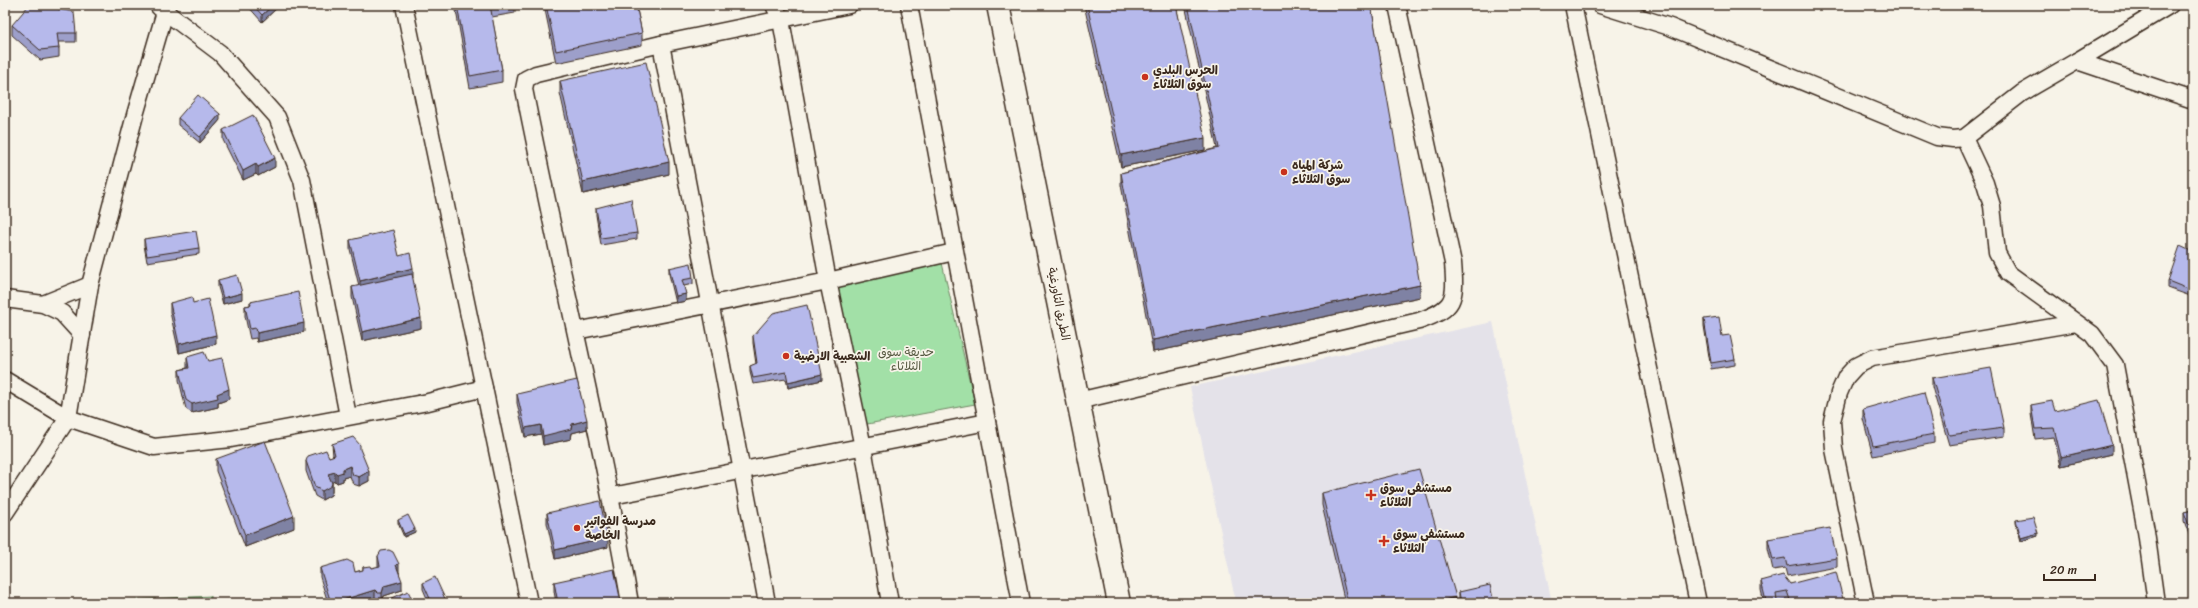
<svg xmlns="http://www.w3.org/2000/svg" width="2198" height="608" font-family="Sriracha,'Playpen Sans Arabic',sans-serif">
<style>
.built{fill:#e4e2e9}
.green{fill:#a2e0a7;stroke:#6e8562}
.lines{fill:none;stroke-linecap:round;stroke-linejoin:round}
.street-casing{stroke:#3b2a1e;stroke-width:19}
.secondary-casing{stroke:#3b2a1e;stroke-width:25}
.street{stroke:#f7f3e8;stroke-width:16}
.secondary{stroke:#f7f3e8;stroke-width:22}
.wall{fill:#9d9fca;stroke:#3b2a1e}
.shaded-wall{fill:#7f82a4;stroke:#3b2a1e}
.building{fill:#b6b9eb;stroke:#3b2a1e}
.poi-dot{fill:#c8321e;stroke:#f7f3e8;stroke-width:1.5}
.labels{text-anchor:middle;stroke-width:3.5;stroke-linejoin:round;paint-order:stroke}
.poi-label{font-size:12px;font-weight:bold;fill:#3b2a1e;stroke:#f7f3e8;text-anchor:start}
.street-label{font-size:12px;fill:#3b2a1e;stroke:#f7f3e8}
.park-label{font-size:12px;fill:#555840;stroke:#f7f3e8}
</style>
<rect width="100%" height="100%" fill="#f7f3e8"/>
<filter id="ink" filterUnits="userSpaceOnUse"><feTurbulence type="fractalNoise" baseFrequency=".025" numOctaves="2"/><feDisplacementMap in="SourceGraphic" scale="8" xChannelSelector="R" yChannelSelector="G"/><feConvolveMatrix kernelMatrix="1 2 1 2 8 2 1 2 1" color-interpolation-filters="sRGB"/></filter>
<g filter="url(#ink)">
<!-- built -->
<path class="built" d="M1493 322 1552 603H1236L1190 387Z"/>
<!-- green -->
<g class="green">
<path d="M942 263 975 404 862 425 834 282Z"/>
<path d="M211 596V603H72Z"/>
</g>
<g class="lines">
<defs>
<g id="street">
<path d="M404 5 529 603"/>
<path d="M774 5 781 20 828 281 863 447 890 603"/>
<path d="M909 5 1021 603"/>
<path d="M1573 5 1698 603"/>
<path d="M1600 5 1670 27 1937 137 1953 139 1964 138 2022 93 2077 61"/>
<path d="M2170 5 2077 61 2193 100"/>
<path d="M159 7 220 53 277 117 302 180 348 416"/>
<path d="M661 44 767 603"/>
<path d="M1964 138 1985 183 1992 206 1997 253 2008 273 2092 334 2115 365 2146 531 2156 603"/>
<path d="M5 299 43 304 62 313 82 335"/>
<path d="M43 304 90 285"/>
<path d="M576 331 828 281 954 252"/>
<path d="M5 380 68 418 154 447 231 439 428 402 484 388"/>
<path d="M1078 401 1419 321C1455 308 1456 301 1453 263L1397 5"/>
<path d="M612 496 987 422"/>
<path d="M5 513 68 418 90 285 135 115 167 5"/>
<path d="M630 603C600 431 558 261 524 89L526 79 536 74 661 44 849 5"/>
<path d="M1866 603 1834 449 1832 421 1839 393 1846 377 1856 366 1872 358 2076 323"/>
</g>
<path id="secondary" d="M998 5 1119 603"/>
</defs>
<!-- street casing -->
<use href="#street" class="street-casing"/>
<!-- secondary casing -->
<use href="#secondary" class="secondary-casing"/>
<!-- street -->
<use href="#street" class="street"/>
<!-- secondary -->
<use href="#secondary" class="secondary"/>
</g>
<!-- wall -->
<g class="wall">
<path d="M67 5V8L65 10 76 33V42H58L59 48V57L40 60 12 35V25Z"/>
<path d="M247 5H280L262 22Z"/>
<path d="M455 5H515V13L492 17 502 70V82L470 88Z"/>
<path d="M544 5H636L642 33V45L556 63Z"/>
<path d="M1084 5H1176L1205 150 1121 167Z"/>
<path d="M1185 5H1371L1420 297 1153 352 1121 185V173L1217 148Z"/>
<path d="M560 81 669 174 583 194 560 93Z"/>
<path d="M178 118 220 120 200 143 178 125Z"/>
<path d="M223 130 275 167 258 176 256 174 243 180 223 140Z"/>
<path d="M596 208 637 233V239L601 245 596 215Z"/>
<path d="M144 239 199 248V254L147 262 144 245Z"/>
<path d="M350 240 399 256 413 278H412L421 328 362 341 352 297V287L359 286 350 249Z"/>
<path d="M2193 252V297L2168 288V281Z"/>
<path d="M669 268 693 278V284L684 286 686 301 676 303 669 274Z"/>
<path d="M218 280 242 299 223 304 218 287Z"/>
<path d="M250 302 304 332 257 342 256 338 250 339 245 316V306L250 305Z"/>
<path d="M170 303H193L216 344 179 353 170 312Z"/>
<path d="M1704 319 1722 336 1735 359V365L1711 369 1704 326Z"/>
<path d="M753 336 822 380 788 388 786 379 753 384 750 372V366L756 364 753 343Z"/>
<path d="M187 357 208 361 229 399 218 403V407L192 413 186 409 179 380V370L187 368Z"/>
<path d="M1932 378 2004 428V437L1949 445 1932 387Z"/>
<path d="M517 394 587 429 572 433 571 439 543 445 541 434 525 437 517 403Z"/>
<path d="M2031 405 2055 411 2112 454 2061 466 2054 437 2035 439 2031 414Z"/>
<path d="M1863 409 1934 434V443L1873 456 1863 419Z"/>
<path d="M332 444 360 450 369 481 359 486 353 484 350 476 343 478V481L337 483 335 481 332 482V492L331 495 322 500 315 496 306 471V461L329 457 333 456Z"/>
<path d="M216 459 294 528 245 547 216 471Z"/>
<path d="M1322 493 1456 603H1345L1322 505Z"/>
<path d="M2193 510V545L2184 521V512Z"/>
<path d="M547 513 608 547 555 559 547 523Z"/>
<path d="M398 520 415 532 404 537 398 523Z"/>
<path d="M2016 520 2038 536 2021 541 2016 523Z"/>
<path d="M1768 539 1837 558V567L1787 576 1785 568 1773 570 1768 548Z"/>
<path d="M378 556 399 572 402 590 384 596 382 602 378 603 375 599 363 603H328L320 577V568L355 572 363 570V567L371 568 378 567Z"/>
<path d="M1761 581 1790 584 1844 603H1788L1787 600 1777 602V603H1764L1761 590Z"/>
<path d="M554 582 621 603H556L554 591Z"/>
<path d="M423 583 446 603H429L423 589Z"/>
<path d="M1459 592 1494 603H1460L1459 598Z"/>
</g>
<!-- shaded-wall -->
<g class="shaded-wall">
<path d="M61 5H67V8L58 18V9Z"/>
<path d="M273 5H280L262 22V15Z"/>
<path d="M220 114V120L200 143V137Z"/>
<path d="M1205 138V150L1121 167V155Z"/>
<path d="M275 158V167L258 176V167Z"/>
<path d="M669 162V174L583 194V182Z"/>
<path d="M256 164V174L243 180V171Z"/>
<path d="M413 268V278L360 290V281Z"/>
<path d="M1420 285V297L1153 352V340Z"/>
<path d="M242 293V299L223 304V298Z"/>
<path d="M686 294V301L676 303V296Z"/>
<path d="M421 318V328L362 341V332Z"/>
<path d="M304 323V332L257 342V333Z"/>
<path d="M216 335V344L179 353V344Z"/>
<path d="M822 374V380L788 388V382Z"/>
<path d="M229 389V399L218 403V407L192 413V404Z"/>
<path d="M587 420V429L572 433 571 439 543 445V436L572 424Z"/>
<path d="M541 425V434L525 437V428Z"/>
<path d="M2112 445V454L2061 466V457Z"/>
<path d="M350 466V476L343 478V481L337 483V474L343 469Z"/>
<path d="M369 471V481L359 486V477Z"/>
<path d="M335 472V481L328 484V474Z"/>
<path d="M332 483V492L331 495 322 500V491Z"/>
<path d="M294 516V528L245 547V535Z"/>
<path d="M415 529V532L404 537V534Z"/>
<path d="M2038 533V536L2021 541V538Z"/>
<path d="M608 538V547L555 559V550Z"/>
<path d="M399 564V573L396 565Z"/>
<path d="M402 581V590L384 596 382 602V593L384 586Z"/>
<path d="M375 590V599L363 603H336V602Z"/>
<path d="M1456 597V603H1430Z"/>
</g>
<!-- building -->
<g class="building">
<path d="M29 5H61L58 9 74 12 76 33H57L59 48 40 50 12 25Z"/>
<path d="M253 5H273L262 15Z"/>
<path d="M457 5H490L502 70 470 76Z"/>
<path d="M546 5H636L642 33 556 51Z"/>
<path d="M1087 5H1176L1205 138 1121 155Z"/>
<path d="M1188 5H1371L1420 285 1153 340 1121 173 1219 148Z"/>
<path d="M646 62 669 162 583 182 560 81Z"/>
<path d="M198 95 220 114 200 137 178 118Z"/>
<path d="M253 115 275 158 258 167 256 164 243 171 223 130Z"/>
<path d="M631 199 637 233 601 238 596 208Z"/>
<path d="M393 230 399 256 410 253 413 268 360 281 350 240Z"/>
<path d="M196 231 199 248 147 256 144 239Z"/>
<path d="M2180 246 2193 252V291L2168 281Z"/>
<path d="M691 263 693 278 682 280 686 294 676 296 669 268Z"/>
<path d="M412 274 421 318 362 332 352 287Z"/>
<path d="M237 275 242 293 223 298 218 280Z"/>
<path d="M298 292 304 323 257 333 256 328 250 329 245 306 251 305 250 302Z"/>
<path d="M192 297 193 303 208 299 216 335 179 344 170 303Z"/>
<path d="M807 305 822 374 788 382 786 372 753 378 750 366 757 363 753 336 773 313Z"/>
<path d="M1719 317 1722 336 1730 335 1735 359 1711 363 1704 319Z"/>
<path d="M204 352 208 361 222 358 229 389 217 394 218 398 192 404 186 400 179 370 189 368 187 357Z"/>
<path d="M1991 368 2004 428 1949 435 1932 378Z"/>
<path d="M577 380 587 420 572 424 571 429 543 436 541 425 525 428 517 394Z"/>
<path d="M1924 392 1934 434 1873 446 1863 409Z"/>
<path d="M2099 400 2112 445 2061 457 2054 428 2035 429 2031 405 2052 401 2055 411Z"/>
<path d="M353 437 360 445V449L369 471 359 477 353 475 350 466 343 469V472L337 474 335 472 328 474 332 483 331 486 322 491 315 487 306 461 308 456 326 450 329 457 335 455 332 444Z"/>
<path d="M265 441 294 516 245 535 216 459Z"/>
<path d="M1419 469 1456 597 1430 603H1348L1322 493Z"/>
<path d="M600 501 608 538 555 550 547 513Z"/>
<path d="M2193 510V536L2184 512Z"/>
<path d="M408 515 415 529 404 534 398 520Z"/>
<path d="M2033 517 2038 533 2021 538 2016 520Z"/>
<path d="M1830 528 1837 558 1787 566 1785 558 1773 560 1768 539Z"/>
<path d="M389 550 393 552 399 564 396 565 402 581 384 586 382 593H378L375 590 336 602 337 603H331L320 568 347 560 353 563 355 572 363 570V567L370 566 371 568 380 566 378 556 381 551Z"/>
<path d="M614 569 621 602 614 603H558L554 582Z"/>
<path d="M1836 572 1844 603H1791L1787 591 1776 593 1777 601H1766L1761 581 1783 575 1790 584Z"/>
<path d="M435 577 446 601 442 603H432L423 583Z"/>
<path d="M1490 585 1494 603H1461L1459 592Z"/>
<path d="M408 591 414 603H381Z"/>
</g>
</g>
<!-- markers -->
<g class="poi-dot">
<circle cx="1145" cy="77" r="4"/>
<circle cx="1284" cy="172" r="4"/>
<circle cx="786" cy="356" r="4"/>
<path d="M1369 489h4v4h4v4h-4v4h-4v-4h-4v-4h4z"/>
<circle cx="577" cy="528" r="4"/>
<path d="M1382 535h4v4h4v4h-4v4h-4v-4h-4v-4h4z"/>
</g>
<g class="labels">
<!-- poi labels -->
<g class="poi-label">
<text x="1153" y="74">الحرس البلدي<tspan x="1153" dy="14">سوق الثلاثاء</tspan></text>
<text x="1292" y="169">شركة المياه<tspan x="1292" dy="14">سوق الثلاثاء</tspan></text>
<text x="794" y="360">الشعبية الارضية</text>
<text x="1380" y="492">مستشفى سوق<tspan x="1380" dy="14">الثلاثاء</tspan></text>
<text x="585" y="525">مدرسة الفواتير<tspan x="585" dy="14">الخاصة</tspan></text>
<text x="1393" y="538">مستشفي سوق<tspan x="1393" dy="14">الثلاثاء</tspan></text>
</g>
<!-- street labels -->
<g class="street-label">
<text transform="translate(1059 304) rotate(79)" y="4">الطريق التاورغية</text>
</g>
<!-- park labels -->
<g class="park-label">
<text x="906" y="356">حديقة سوق<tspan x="906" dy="14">الثلاثاء</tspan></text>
</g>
</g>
<!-- margin -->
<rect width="2198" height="608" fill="none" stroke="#f7f3e8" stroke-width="20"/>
<rect x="10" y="10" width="2178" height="588" fill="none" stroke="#3b2a1e" stroke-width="1.5" filter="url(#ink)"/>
<!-- scale -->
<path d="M2044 574v6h51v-6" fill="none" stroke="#3b2a1e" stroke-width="2"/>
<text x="2050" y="574" font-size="12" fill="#3b2a1e" stroke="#f7f3e8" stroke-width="3" paint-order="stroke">20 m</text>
</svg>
